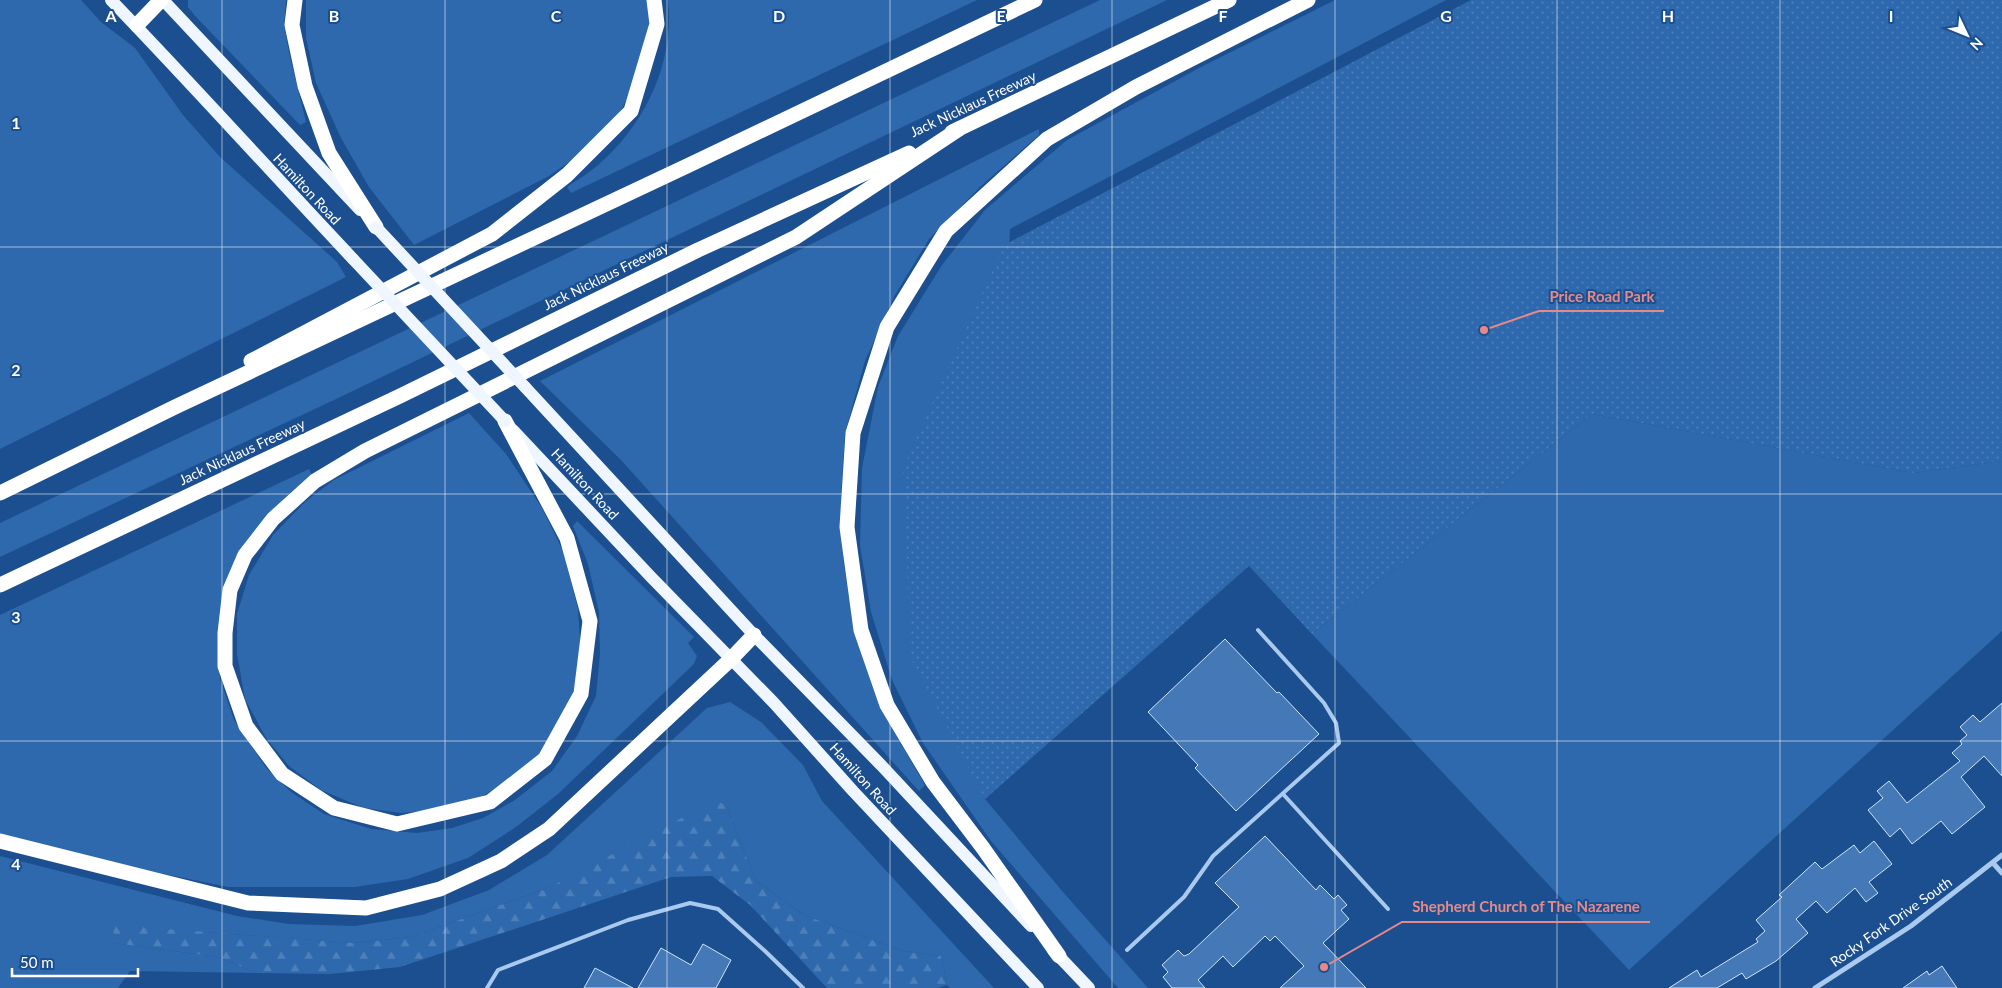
<svg xmlns="http://www.w3.org/2000/svg" width="2002" height="988" font-family="Lato,sans-serif">
<style>
.green{fill:#2e69ad}
.forest{fill:url(#forest-firs)}
.park{fill:url(#park-dots)}
.building{fill:#4478b7;stroke:#cfe3fa}
.lines{fill:none;stroke-linecap:round;stroke-linejoin:round}
.service{stroke:#a9c9ee;stroke-width:4}
.minor{stroke:#a9c9ee;stroke-width:5}
.primary{stroke:#f0f6ff;stroke-width:12}
.motorway{stroke:#fff;stroke-width:15}
.primary-bridge{stroke:#f0f6ff;stroke-width:12}
.grid{fill:none;stroke:#fff;stroke-width:1;stroke-opacity:0.55}
.labels{text-anchor:middle;stroke-width:4;stroke-linejoin:round;paint-order:stroke}
.street-label{font-size:14px;fill:#fff;stroke:#1b4f8f}
.grid-label{font-size:16px;text-anchor:middle;font-weight:bold;fill:#fff;stroke:#1b4f8f;stroke-width:4;stroke-linejoin:round;paint-order:stroke}
.leader{fill:none;stroke:#e88989;stroke-width:2}
.callout-dot{fill:#e88989;stroke:#1b4f8f;stroke-width:2}
.callout-label{font-size:15px;text-anchor:middle;font-weight:bold;fill:#e88989;stroke:#1b4f8f;stroke-width:4;stroke-linejoin:round;paint-order:stroke}
</style>
<defs>
<pattern id="forest-firs" width="22" height="20" patternUnits="userSpaceOnUse" patternTransform="scale(1.25)"><rect width="22" height="20" fill="#2e69ad"/><path d="M5 1l3.5 6h-7zM16 11l3.5 6h-7z" fill="#4d80b9"/></pattern>
<pattern id="park-dots" width="8" height="8" patternUnits="userSpaceOnUse" patternTransform="scale(1.25)"><rect width="8" height="8" fill="#2e69ad"/><path d="M2 2h.1M6 6h.1" fill="none" stroke="#4d80b9" stroke-width="1.8" stroke-linecap="round"/></pattern>
</defs>
<rect width="100%" height="100%" fill="#1b4f8f"/>
<!-- green -->
<g class="green">
<path d="M0 0H81L101 22 135 48 183 115 220 157 337 262 346 277 0 449Z"/>
<path d="M188 0H286L284 26 290 57 306 122 300 125 196 17 188 7Z"/>
<path d="M306 0H648L650 15 647 43 636 81 619 114 575 158 549 176 414 245 369 187 341 138 316 83 306 38Z"/>
<path d="M668 0H977L571 193 567 187C577 180 589 173 598 165 645 125 675 62 668 0Z"/>
<path d="M1100 0H1167L334 400 0 557V523Z"/>
<path d="M1335 0H1446L1010 229 985 799 1063 892 1148 988H1118L991 841 923 743 892 680 871 612 860 545 862 468 878 387 898 336 942 265 985 210 1067 140 1201 67Z"/>
<path d="M1039 129V135L980 187 929 239 895 295 865 361 845 433 841 495 843 558 853 625 894 732 925 785 919 791 621 460 540 381Z"/>
<path d="M469 413 506 454 542 508 563 551 578 609 581 656 574 695 539 755 515 776 485 795 445 809 401 813 364 808 321 790 289 766 266 738 245 699 237 654V614L249 575 273 535 306 501 334 480Z"/>
<path d="M1592 414 1913 473 2002 461V631L1629 970 1312 634Z"/>
<path d="M309 469 312 475 291 492 271 511 248 539 218 649 220 679 234 720 266 768 291 792 324 814 371 829 417 833 452 828 483 818 515 800 552 771 577 736 596 696 600 654 599 612 588 564 573 526 577 521 694 637 688 643 697 656 694 664 558 794 516 827 468 858 408 879 355 887H228L150 871 0 834V615Z"/>
<path d="M730 702 761 722 803 765 822 801 994 988H950L947 985 941 956 903 951 804 915 756 881 726 806 550 887 412 937 354 943 204 932 114 943 218 957 256 973 130 971 118 988H0V856L237 916 289 924 355 926 422 915 489 890 547 855 707 708Z"/>
</g>
<!-- forest -->
<path class="forest" d="M716 800 726 806 756 881 804 915 903 951 941 956 947 985 938 988H827L750 905 712 876 671 877 400 967 330 974 256 973 218 957 113 943 114 925 354 943 412 937 550 887Z"/>
<!-- park -->
<path class="park" d="M1471 0H2002V461L1913 473 1592 414 1312 634 1249 566 985 799 911 659 903 468 1004 245Z"/>
<!-- building -->
<g class="building">
<path d="M1225 639 1277 693 1279 692 1319 734 1236 811 1195 768 1198 765 1148 712Z"/>
<path d="M2002 703V776L1984 756 1961 777 1985 807 1952 834 1941 821 1912 844 1900 828 1890 837 1868 810 1883 798 1877 791 1889 781 1907 803 1960 761 1952 753 1962 744 1960 741 1967 735 1960 727 1973 715 1980 722Z"/>
<path d="M1265 836 1316 890 1320 885 1334 899 1338 895 1347 905 1341 910 1349 919 1323 943 1366 988H1280L1304 966 1275 936 1270 941 1265 936 1233 967 1223 956 1198 980 1205 988H1172L1163 977 1168 972 1162 965 1178 950 1184 956 1189 954 1239 907 1215 883Z"/>
<path d="M1874 841 1892 864 1869 882 1878 893 1866 902 1855 888 1827 913 1816 901 1796 919 1808 933 1776 961 1746 979 1742 973 1717 988H1669L1697 970 1701 977 1758 942 1756 939 1765 931 1756 920 1782 897 1779 895 1815 862 1822 869 1854 845 1860 853Z"/>
<path d="M703 944 731 960 716 988H638L661 948 691 965Z"/>
<path d="M1942 966 1957 988H1903L1927 971 1929 975Z"/>
<path d="M595 968 633 988H584Z"/>
</g>
<g class="lines">
<!-- service -->
<g class="service">
<path d="M1283 794 1388 909"/>
<path d="M1127 950 1184 897 1213 856 1339 743 1336 723 1324 703 1258 630"/>
<path d="M487 988 498 970 628 920 690 903 718 909 765 951 803 988"/>
</g>
<!-- minor -->
<g class="minor">
<path d="M1993 863 2002 873"/>
<path d="M1815 988 1911 926 2002 855"/>
</g>
<!-- primary -->
<g class="primary">
<path d="M111 0C193 85 272 173 353 259"/>
<path d="M163 0 360 210"/>
<path d="M525 387 754 635 881 765 1031 926"/>
<path d="M513 430 651 577 774 703 853 791 1038 988"/>
<path d="M1053 950 1089 988"/>
</g>
<!-- motorway -->
<g class="motorway">
<path d="M295 0 292 25 305 86 329 153 376 227"/>
<path d="M137 25 161 0"/>
<path d="M952 132 1229 0"/>
<path d="M251 361 492 234 567 175 631 111 657 24 654 0"/>
<path d="M505 421 567 538 590 621 581 694 545 759 490 802 397 824 334 808 282 774 246 726 225 666V633L230 590 245 555 273 519 315 481 365 451 796 237 959 129"/>
<path d="M0 493 175 407 687 166 1035 0"/>
<path d="M0 585 400 396 698 250 909 153"/>
<path d="M0 841 248 903 366 908 440 889 501 861 549 829 731 659 754 635"/>
<path d="M1059 956 983 848 933 782 887 705 861 630 847 527 853 433 887 327 946 231 1047 139 1136 87 1308 0"/>
</g>
<!-- primary-bridge -->
<g class="primary-bridge">
<path d="M376 227 525 387"/>
<path d="M353 259 505 421"/>
</g>
</g>
<!-- grid -->
<path class="grid" d="M222 0V988M445 0V988M667 0V988M890 0V988M1112 0V988M1335 0V988M1557 0V988M1780 0V988M0 247H2002M0 494H2002M0 741H2002"/>
<g class="labels">
<!-- street labels -->
<g class="street-label">
<text transform="translate(973 104) rotate(-25)" y="5">Jack Nicklaus Freeway</text>
<text transform="translate(307 189) rotate(47)" y="5">Hamilton Road</text>
<text transform="translate(606 276) rotate(-26)" y="5">Jack Nicklaus Freeway</text>
<text transform="translate(242 452) rotate(-25)" y="5">Jack Nicklaus Freeway</text>
<text transform="translate(585 484) rotate(47)" y="5">Hamilton Road</text>
<text transform="translate(863 779) rotate(48)" y="5">Hamilton Road</text>
<text transform="translate(1891 922) rotate(-35)" y="5">Rocky Fork Drive South</text>
</g>
</g>
<g class="grid-label">
<text x="111" y="22">A</text>
<text x="334" y="22">B</text>
<text x="556" y="22">C</text>
<text x="779" y="22">D</text>
<text x="1001" y="22">E</text>
<text x="1223" y="22">F</text>
<text x="1446" y="22">G</text>
<text x="1668" y="22">H</text>
<text x="1891" y="22">I</text>
<text x="16" y="129">1</text>
<text x="16" y="376">2</text>
<text x="16" y="623">3</text>
<text x="16" y="870">4</text>
</g>
<!-- callouts -->
<path class="leader" d="M1484 330L1539 311H1664M1324 967L1402 922H1650"/>
<g class="callout-dot">
<circle cx="1484" cy="330" r="5"/>
<circle cx="1324" cy="967" r="5"/>
</g>
<g class="callout-label">
<text x="1602" y="302">Price Road Park</text>
<text x="1526" y="912">Shepherd Church of The Nazarene</text>
</g>
<!-- north arrow -->
<g transform="translate(1967 35) rotate(133)" stroke="#1b4f8f" stroke-width="4" paint-order="stroke">
<path d="M0-4L9 19L0 12L-9 19Z" fill="#ffffff"/>
<text y="-8" font-size="14" font-weight="bold" text-anchor="middle" fill="#ffffff">N</text>
</g>
<!-- scale -->
<path d="M12 968v8h126v-8" fill="none" stroke="#ffffff" stroke-width="2.5"/>
<text x="20" y="968" font-size="15" fill="#ffffff" stroke="#1b4f8f" stroke-width="4" paint-order="stroke">50 m</text>
</svg>
